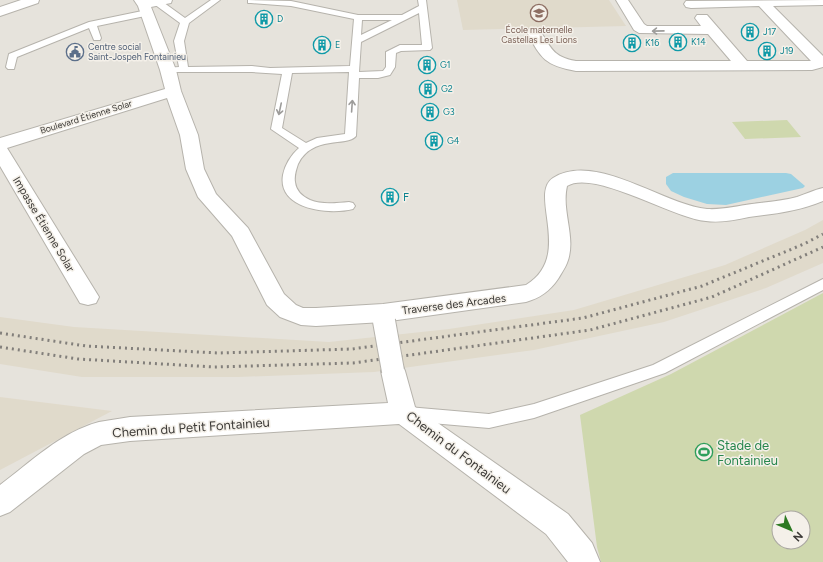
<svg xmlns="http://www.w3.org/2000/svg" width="823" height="562" font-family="Figtree,sans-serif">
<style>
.built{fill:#e0dacb}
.green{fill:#cfd8ae;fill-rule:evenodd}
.water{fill:#9cd1e2}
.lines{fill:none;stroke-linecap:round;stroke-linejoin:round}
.lane-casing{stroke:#b6b3ac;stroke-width:2}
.street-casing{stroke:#b6b3ac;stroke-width:2}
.lane{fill:#fff;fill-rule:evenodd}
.street{fill:#fff;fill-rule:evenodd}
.rail{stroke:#827f7b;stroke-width:3;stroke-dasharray:2 4;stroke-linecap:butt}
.street-bridge-casing{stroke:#b6b3ac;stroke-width:24;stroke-linecap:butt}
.street-bridge{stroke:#fff;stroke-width:22}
.oneway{stroke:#9d9c9a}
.labels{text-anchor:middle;stroke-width:3;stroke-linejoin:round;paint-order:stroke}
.far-culture-label{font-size:9px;fill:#0d838f;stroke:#f4f0e9;text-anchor:start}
.far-education-label{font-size:9px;fill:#785e54;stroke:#f4f0e9}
.far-service-label{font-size:9px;fill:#4e5e75;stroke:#f4f0e9;text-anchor:start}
.far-street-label{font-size:9px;fill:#3b3936;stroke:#f4f0e9}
.culture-label{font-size:11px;fill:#0d838f;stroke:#f4f0e9;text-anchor:start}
.street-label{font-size:11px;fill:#3b3936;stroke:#f4f0e9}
.near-street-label{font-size:13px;fill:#3b3936;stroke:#f4f0e9}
.near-leisure-label{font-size:13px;fill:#27864d;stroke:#f4f0e9;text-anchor:start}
</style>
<rect width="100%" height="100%" fill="#e6e3dc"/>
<!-- built -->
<g class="built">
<path d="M457 0H609L626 26 463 30Z"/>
<path d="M823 220V263L766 288 664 322 534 350 374 372 238 377H82L0 364V317L74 327 329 342 449 329 574 310 725 265 805 230Z"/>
<path d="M0 397 112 411 0 470Z"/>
</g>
<!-- green -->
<g class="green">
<path d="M787 120 801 137 745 139 732 122Z"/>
<path d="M823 293V562H601L597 547 580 415 671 374ZM779 518H803V542H779Z"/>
</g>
<!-- water -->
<path class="water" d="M673 173H786L791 174 805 186 803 188 726 205 707 204 684 197 671 191 666 184V177Z"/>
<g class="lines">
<defs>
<g id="lane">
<path d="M154 0H160L185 18 211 0H220L189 23 184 41 188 67 252 66 270 68 350 66 354 19 291 6 251 3H248V0L291 1 358 15H402L419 6 418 0H426L432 48 430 50 401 51 396 53 395 67 390 75 378 78H359L356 136C347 147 312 135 298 164 296 170 294 176 295 182 296 191 302 196 310 200 321 205 337 203 349 202L353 203 355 206 353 209C330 215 277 210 283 175 285 165 291 155 299 148L271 129 282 74 252 72H165L163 70 165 68 179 67 174 41 180 23 154 4 153 2ZM419 13 422 45H400L386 52V67L383 71 359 72 361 42ZM362 20H392L361 35ZM349 72 345 134 317 138 306 143 282 128 292 73Z"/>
<path d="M147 10 151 13 150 15 97 26 101 38 100 40H94L89 28 17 57 14 69H8L6 67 9 54 89 22Z"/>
<path d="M823 279V290L665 373 534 418 489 428 408 421 402 419 400 414 402 409 408 407 489 414 534 404 653 365Z"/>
</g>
<g id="street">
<path d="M21 0H39L38 3 0 16V7Z"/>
<path d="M134 0H172L171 3 151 7 176 70 181 91 198 135 204 169 216 194 248 228 284 294 296 305 303 308H316L383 304 526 285C574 256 528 194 553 178 595 151 664 205 707 209 722 210 737 206 752 204 767 202 783 201 797 197 806 194 814 190 823 188V201C800 211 773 214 749 217 735 220 720 223 706 221 672 218 594 169 567 186 561 212 577 238 567 263 565 268 561 274 558 279 550 291 540 298 526 302L383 322 316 326 301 325 280 317 267 305 232 236 198 197 186 169 180 135 167 98 7 148 99 297 96 303 88 305 80 303 0 166V138L165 89 160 70 138 6Z"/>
<path d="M616 0H628L644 24 647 26H701L695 18 697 15H707L747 61H811L759 6 691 8 686 7 684 4 686 1 823 0V5L773 6 823 56V67L812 70 576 71C545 65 541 59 527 32L529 29 534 28 539 29C551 47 552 57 576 61H731L708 34 639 33 634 30Z"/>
<path d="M393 361 402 364 405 371 415 407 568 514 592 543 600 562H568L546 534 399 424 130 441 101 445 84 454 10 512 0 516V485C31 462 61 432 99 422 109 420 120 419 130 417L388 403 381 371 384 364Z"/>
</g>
</defs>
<!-- lane casing -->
<use href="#lane" class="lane-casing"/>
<!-- street casing -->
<use href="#street" class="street-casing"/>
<!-- lane -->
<use href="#lane" class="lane"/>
<!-- street -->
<use href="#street" class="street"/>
<!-- rail -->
<g class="rail">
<path d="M0 333 86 346 218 353 352 349 583 318 702 286 804 244 823 234"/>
<path d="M0 347 78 359 214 367 353 363 590 330 712 297 823 247"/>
</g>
<defs>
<path id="street-bridge" d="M384 321 393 371"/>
</defs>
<!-- street-bridge casing -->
<use href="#street-bridge" class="street-bridge-casing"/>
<!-- street-bridge -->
<use href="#street-bridge" class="street-bridge"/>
</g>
<!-- one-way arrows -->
<defs><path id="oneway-shaft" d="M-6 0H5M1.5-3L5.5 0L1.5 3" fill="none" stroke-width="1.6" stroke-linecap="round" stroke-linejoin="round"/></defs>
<g class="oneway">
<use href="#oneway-shaft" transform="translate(658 31) rotate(179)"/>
<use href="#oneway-shaft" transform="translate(352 106) rotate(-86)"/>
<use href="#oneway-shaft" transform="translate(280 109) rotate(102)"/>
</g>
<!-- icons -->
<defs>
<symbol id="school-ring" viewBox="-11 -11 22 22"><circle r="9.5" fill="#f4f0e9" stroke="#8d6e63" stroke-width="1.5"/><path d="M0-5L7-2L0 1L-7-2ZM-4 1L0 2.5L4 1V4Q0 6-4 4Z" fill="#8d6e63"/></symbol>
<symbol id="building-ring" viewBox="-11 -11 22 22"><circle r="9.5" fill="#f4f0e9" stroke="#0f9aa8" stroke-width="1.5"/><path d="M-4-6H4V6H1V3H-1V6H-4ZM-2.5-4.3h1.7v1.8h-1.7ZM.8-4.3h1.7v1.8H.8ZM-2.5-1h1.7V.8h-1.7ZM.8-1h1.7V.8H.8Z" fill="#0f9aa8"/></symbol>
<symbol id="civic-ring" viewBox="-11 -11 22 22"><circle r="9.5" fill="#f4f0e9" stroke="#5c6f8a" stroke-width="1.5"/><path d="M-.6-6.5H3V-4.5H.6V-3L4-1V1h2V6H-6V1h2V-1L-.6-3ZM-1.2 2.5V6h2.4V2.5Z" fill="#5c6f8a"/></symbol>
<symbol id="stadium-ring" viewBox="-11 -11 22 22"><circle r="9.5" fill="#f4f0e9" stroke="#2e9e5b" stroke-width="1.5"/><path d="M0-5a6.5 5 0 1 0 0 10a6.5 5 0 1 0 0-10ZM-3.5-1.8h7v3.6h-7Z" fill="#2e9e5b"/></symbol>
</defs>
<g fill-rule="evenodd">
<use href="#school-ring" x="529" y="3" width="20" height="20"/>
<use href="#building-ring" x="254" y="9" width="20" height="20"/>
<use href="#building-ring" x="740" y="22" width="20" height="20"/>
<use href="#building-ring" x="668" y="32" width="20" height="20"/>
<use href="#building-ring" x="622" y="33" width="20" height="20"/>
<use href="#building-ring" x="312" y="35" width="20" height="20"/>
<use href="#building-ring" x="757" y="41" width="20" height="20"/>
<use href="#civic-ring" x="65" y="42" width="20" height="20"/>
<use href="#building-ring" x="417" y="55" width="20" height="20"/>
<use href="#building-ring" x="418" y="79" width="20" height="20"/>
<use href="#building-ring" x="420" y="102" width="20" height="20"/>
<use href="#building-ring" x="424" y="131" width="20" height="20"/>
<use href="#building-ring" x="380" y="187" width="20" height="20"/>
<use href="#stadium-ring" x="694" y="442" width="20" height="20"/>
</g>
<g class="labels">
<!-- far-culture labels -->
<g class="far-culture-label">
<text x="277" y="22">D</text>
<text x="763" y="35">J17</text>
<text x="691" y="45">K14</text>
<text x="645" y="46">K16</text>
<text x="335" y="48">E</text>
<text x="780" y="54">J19</text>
<text x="440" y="68">G1</text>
<text x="441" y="92">G2</text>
<text x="443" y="115">G3</text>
<text x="447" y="144">G4</text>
</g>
<!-- far-education labels -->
<g class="far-education-label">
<text x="539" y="33">École maternelle<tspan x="539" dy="10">Castellas Les Lions</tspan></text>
</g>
<!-- far-service labels -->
<g class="far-service-label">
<text x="88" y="50">Centre social<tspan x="88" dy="10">Saint-Jospeh Fontainieu</tspan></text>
</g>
<!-- far-street labels -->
<g class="far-street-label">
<text transform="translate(86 117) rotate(-17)" y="3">Boulevard Étienne Solar</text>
</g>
<!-- culture labels -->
<g class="culture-label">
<text x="403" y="201">F</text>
</g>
<!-- street labels -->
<g class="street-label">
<text transform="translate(44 224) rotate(59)" y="4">Impasse Étienne Solar</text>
<text transform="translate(454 304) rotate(-7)" y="4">Traverse des Arcades</text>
</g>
<!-- near-street labels -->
<g class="near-street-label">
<text transform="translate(191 427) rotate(-4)" y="5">Chemin du Petit Fontainieu</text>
<text transform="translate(459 452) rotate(37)" y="5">Chemin du Fontainieu</text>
</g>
<!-- near-leisure labels -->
<g class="near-leisure-label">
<text x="717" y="450">Stade de<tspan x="717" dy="15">Fontainieu</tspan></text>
</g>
</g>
<!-- north arrow -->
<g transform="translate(791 530) rotate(134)"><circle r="19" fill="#f4f0e9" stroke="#aaa7a1"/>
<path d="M0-3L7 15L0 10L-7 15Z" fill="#2c7921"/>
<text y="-6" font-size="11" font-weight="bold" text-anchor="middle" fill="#3b3936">N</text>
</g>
</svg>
